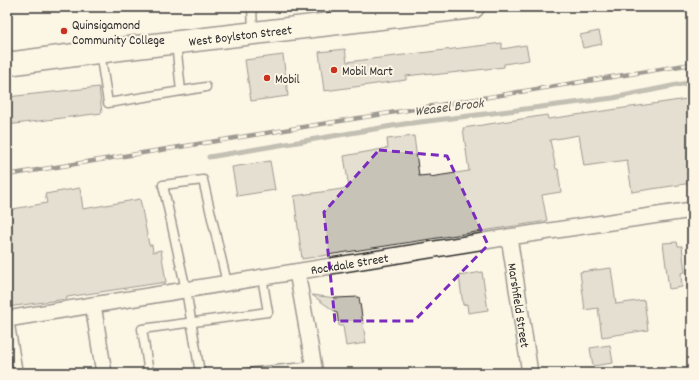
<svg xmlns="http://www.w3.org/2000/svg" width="699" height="380" font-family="Dekko,sans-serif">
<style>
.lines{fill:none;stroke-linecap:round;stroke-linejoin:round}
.stream{stroke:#7d7b74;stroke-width:5}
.building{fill:#c8c3b7;stroke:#2b2b2b}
.service-casing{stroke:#2b2b2b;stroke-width:11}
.minor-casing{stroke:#2b2b2b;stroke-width:18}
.secondary-casing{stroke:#2b2b2b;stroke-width:25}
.service{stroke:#fcf5e5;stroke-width:8}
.minor{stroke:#fcf5e5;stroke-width:15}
.secondary{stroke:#fcf5e5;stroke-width:22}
.rail-casing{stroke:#2b2b2b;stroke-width:4.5}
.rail{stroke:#fcf5e5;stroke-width:3;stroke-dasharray:9;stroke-linecap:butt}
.marked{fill:none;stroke:#7b2cbf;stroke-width:3;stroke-dasharray:8 5;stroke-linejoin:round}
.poi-dot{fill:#c8321e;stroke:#fcf5e5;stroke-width:1.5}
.labels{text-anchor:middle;stroke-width:4;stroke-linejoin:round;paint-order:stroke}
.poi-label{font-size:13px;fill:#2b2b2b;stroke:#fcf5e5;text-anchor:start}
.street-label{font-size:13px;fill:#2b2b2b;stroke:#fcf5e5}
.water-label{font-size:14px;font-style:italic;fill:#545350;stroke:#fcf5e5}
</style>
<rect width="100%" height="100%" fill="#fcf5e5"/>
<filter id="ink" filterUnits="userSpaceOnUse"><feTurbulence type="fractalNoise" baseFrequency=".025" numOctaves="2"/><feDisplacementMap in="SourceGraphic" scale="8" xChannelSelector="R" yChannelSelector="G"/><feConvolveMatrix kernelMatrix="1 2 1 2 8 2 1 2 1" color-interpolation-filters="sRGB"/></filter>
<g filter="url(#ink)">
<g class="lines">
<!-- stream -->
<path class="stream" d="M209 157 404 124 613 98 692 82"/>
</g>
<!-- building -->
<g class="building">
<path d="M599 31 602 44 583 48 580 35Z"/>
<path d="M502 43V49L526 45 529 60 504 64V67L432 75V73L406 76V80L324 91 319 52 345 49 347 62Z"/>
<path d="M283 55 288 96 251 101 245 60Z"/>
<path d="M99 87 102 113 7 125V97Z"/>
<path d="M687 99 692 133V183L632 192 627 160 584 166 579 135 550 140 556 169H558L561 192 542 195 547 221 302 259 294 196 349 188 344 156 388 148 387 139 414 136 419 176 430 175V177L469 171 463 128 547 115 548 119Z"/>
<path d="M270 161 275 190 237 196 232 167Z"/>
<path d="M80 188 83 209 140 199 149 245H152L153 252 161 250 166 282 67 297V299L7 307V210L47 203 45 194Z"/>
<path d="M677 242 678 246H682L685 272 681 273 682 287 669 289 663 243Z"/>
<path d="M611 268 616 304 644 300 648 330 602 337 598 308 585 310 580 272Z"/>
<path d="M482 272 488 310 468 313 467 304 463 305 459 276Z"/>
<path d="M312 295 336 298 359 297 366 343 346 346 343 326H339L337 313Z"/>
<path d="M610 345 613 363 593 366 590 348Z"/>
</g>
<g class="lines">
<defs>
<g id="service">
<path d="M252 7 253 32"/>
<path d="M176 43 181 91"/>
<path d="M100 52 108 103 206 87"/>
<path d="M9 319 18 373"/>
<path d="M149 373 142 329 268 312 262 277"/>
<path d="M200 373 186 290 163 185 203 180 227 283"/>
<path d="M248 373 314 366"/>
</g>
<g id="minor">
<path d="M350 7 354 21"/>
<path id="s1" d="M509 237 530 373"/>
<path d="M297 272 315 373"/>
<path d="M93 305 104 373"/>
<path id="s2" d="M7 319 509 237 692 210"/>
</g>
<g id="secondary">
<path id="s3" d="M7 64 120 49 473 7"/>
</g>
</defs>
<!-- service casing -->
<use href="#service" class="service-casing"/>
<!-- minor casing -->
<use href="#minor" class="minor-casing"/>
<!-- secondary casing -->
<use href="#secondary" class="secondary-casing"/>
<!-- service -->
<use href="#service" class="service"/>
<!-- minor -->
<use href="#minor" class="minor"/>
<!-- secondary -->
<use href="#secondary" class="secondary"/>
<defs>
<path id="rail" d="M7 175 692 64"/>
</defs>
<!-- rail casing -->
<use href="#rail" class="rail-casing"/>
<!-- rail -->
<use href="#rail" class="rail"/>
</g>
</g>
<!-- marked area -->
<path d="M0 0H699V380H0ZM379 150 447 156 488 245 414 321H335L324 212Z" fill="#fcf5e5" fill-opacity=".55" fill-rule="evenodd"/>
<path class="marked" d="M379 150 447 156 488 245 414 321H335L324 212Z"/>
<!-- markers -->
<g class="poi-dot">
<circle cx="64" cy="31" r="4"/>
<circle cx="334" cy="70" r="4"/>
<circle cx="267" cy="78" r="4"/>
</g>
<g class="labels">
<!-- poi labels -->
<g class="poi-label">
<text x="72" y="29">Quinsigamond<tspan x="72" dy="15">Community College</tspan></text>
<text x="342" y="75">Mobil Mart</text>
<text x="275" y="83">Mobil</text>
</g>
<!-- street labels -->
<g class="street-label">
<text dy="5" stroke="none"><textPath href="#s3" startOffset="235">West Boylston Street</textPath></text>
<text dy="5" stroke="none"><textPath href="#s2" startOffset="347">Rockdale Street</textPath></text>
<text dy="5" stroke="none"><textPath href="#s1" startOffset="69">Marshfield Street</textPath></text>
</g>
<!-- water labels -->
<g class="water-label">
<text transform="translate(449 106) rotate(-7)" y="5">Weasel Brook</text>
</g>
</g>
<!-- margin -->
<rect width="699" height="380" fill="none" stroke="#fcf5e5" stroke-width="24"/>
<rect x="12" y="12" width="675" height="356" fill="none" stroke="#2b2b2b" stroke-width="1.5" filter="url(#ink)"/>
</svg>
